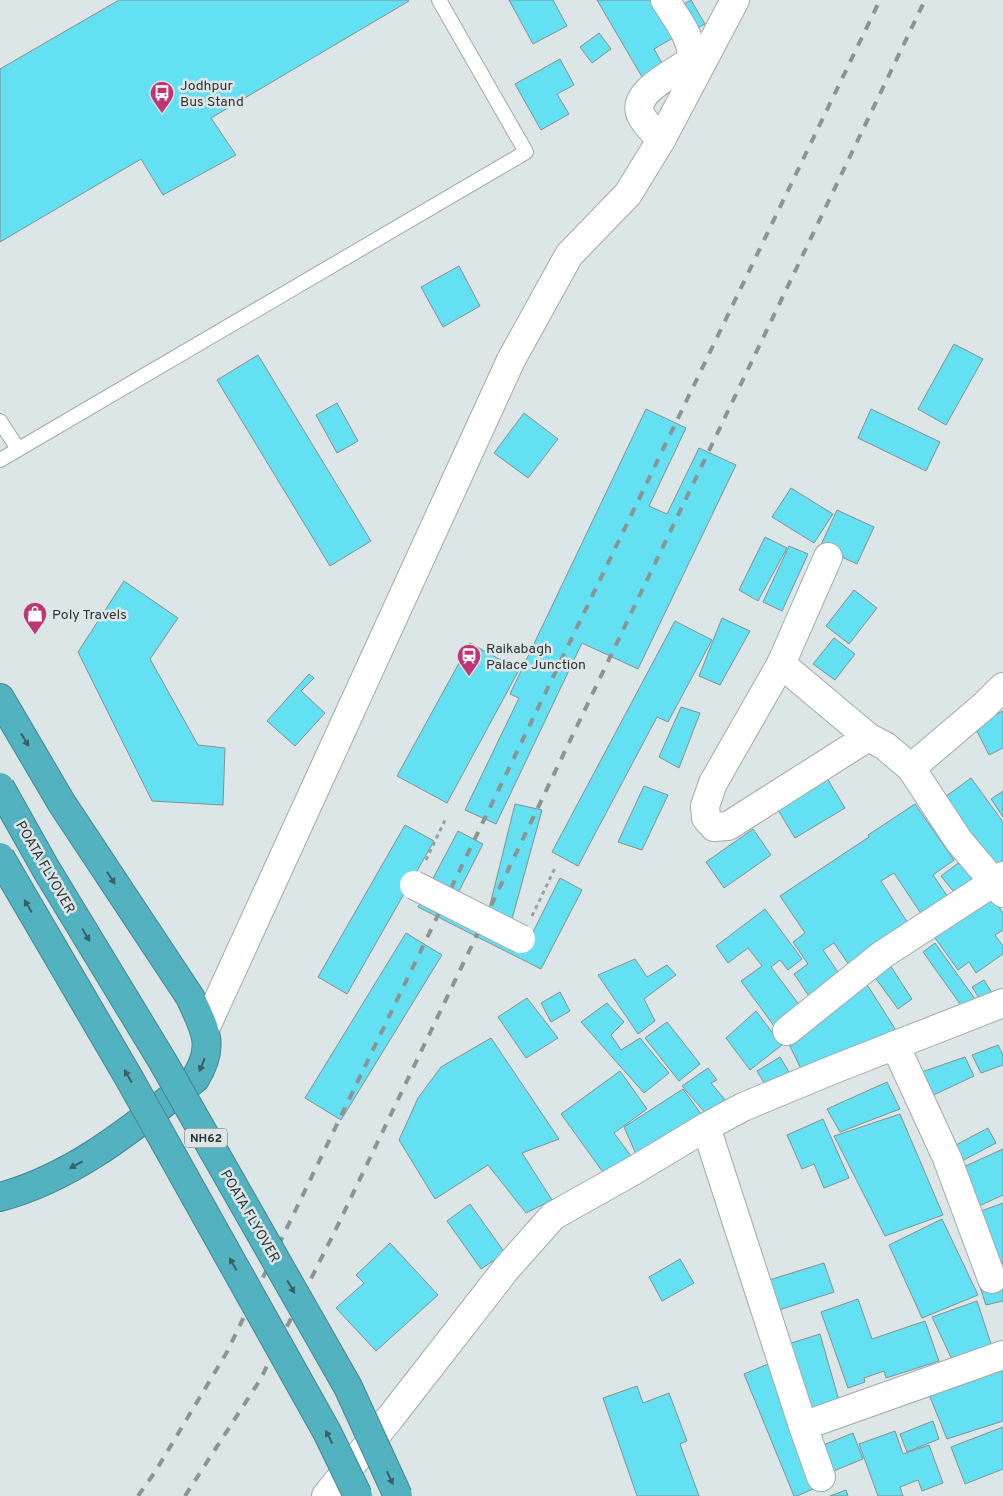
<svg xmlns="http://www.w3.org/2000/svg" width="1003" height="1496" font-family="Overpass,sans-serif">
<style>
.building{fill:#63e1f3;stroke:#879091}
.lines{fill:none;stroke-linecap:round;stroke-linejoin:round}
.lane-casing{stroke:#a1a9ab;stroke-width:16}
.street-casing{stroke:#a1a9ab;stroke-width:30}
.highway-casing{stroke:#46868f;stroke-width:30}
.path{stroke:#99a0a1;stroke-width:3;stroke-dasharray:4 4;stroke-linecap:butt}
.lane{stroke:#fff;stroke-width:14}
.street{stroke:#fff;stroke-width:28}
.highway{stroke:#52b2c0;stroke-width:28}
.rail{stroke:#8d9494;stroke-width:4;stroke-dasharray:9 9;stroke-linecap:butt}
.street-bridge-casing{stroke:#a1a9ab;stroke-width:30;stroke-linecap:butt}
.highway-bridge-casing{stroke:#46868f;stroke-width:30;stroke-linecap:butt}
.street-bridge{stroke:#fff;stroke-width:28}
.highway-bridge{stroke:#52b2c0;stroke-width:28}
.oneway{fill:#3b5f64}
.labels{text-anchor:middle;stroke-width:5;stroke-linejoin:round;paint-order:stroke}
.shield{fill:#dde6e7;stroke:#636969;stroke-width:1}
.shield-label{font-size:12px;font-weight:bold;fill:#2f3333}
.poi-label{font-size:14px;fill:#2f3333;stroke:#dde6e7;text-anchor:start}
.street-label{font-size:14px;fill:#2f3333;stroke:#dde6e7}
</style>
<rect width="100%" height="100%" fill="#dde6e7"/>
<!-- building -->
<g class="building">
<path d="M119 0H408L409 1 211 118 236 155 163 195 141 159 0 242V69Z"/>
<path d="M509 0H553L567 26 533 44Z"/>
<path d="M597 0H657L678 35 654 49 666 70 645 82Z"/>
<path d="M691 0 705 24 689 33 675 9Z"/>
<path d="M599 33 611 49 592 63 580 47Z"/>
<path d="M560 59 574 85 557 94 569 114 541 130 515 84Z"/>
<path d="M459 266 480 306 443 327 421 287Z"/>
<path d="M954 344 983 359 946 425 918 409Z"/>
<path d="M258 355 371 541 330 566 217 380Z"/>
<path d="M337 403 358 441 337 453 316 415Z"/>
<path d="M646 409 686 428 649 506 667 514 699 448 736 465 638 669 582 643 496 824 465 810 519 698 510 694Z"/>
<path d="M871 409 940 442 926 471 858 438Z"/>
<path d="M524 413 558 439 528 478 494 453Z"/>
<path d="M791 488 833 514 814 543 772 517Z"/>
<path d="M837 510 874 527 857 564 820 547Z"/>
<path d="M765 537 787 548 758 601 739 590Z"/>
<path d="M789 546 808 554 782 611 763 602Z"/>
<path d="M124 581 178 618 150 659 198 745 225 748 223 805 152 801 78 652Z"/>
<path d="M854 590 877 608 849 644 826 626Z"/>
<path d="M722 618 750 631 720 685 699 676Z"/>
<path d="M675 621 712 640 668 722 657 717 578 866 552 852Z"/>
<path d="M834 638 855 654 835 680 813 664Z"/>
<path d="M470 643 519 670 447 803 397 776Z"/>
<path d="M309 674 314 678 301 691 325 713 295 746 267 721Z"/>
<path d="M681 707 700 713 679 768 659 757Z"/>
<path d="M1003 711V748L989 755 974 725Z"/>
<path d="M825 775 845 808 795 838 775 805Z"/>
<path d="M971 778 1003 822V861L991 870 941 800Z"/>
<path d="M644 786 668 795 642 850 618 842Z"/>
<path d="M1003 791V817L991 799Z"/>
<path d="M515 804 542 810 512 919 488 913Z"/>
<path d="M915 804 954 860 933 875 952 903 926 921 894 873 881 881 911 928 854 972 834 943 823 950 844 981 813 1002 794 974 808 964 793 942 805 933 780 896 869 837 868 835Z"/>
<path d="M405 825 434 841 347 994 318 977Z"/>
<path d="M753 829 771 855 724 888 706 862Z"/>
<path d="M458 831 483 844 456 897 531 936 560 878 582 890 541 969 418 907Z"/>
<path d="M961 861 977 881 958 897 941 876Z"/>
<path d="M990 895 1003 913V930L995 935 1003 946V954L976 973 969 962 958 970 933 935Z"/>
<path d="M765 909 802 959 788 970 780 960 771 967 803 1010 777 1030 741 981 762 966 748 948 728 963 716 946Z"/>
<path d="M406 933 442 955 341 1120 305 1098Z"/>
<path d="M935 943 975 999 963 1008 923 952Z"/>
<path d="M635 959 647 977 667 965 676 975 644 999 655 1021 638 1034 598 975Z"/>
<path d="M886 959 912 999 898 1009 869 969Z"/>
<path d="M984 980 994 996 982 1003 972 987Z"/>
<path d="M866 983 899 1035 802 1071 786 1038Z"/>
<path d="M560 992 570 1011 551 1022 541 1003Z"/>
<path d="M527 998 558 1038 526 1058 498 1017Z"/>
<path d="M607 1003 624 1022 611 1035 621 1050 640 1038 669 1073 644 1093 581 1022Z"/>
<path d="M756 1011 782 1045 750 1070 726 1038Z"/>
<path d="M667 1022 700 1064 679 1081 645 1038Z"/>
<path d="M491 1038 559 1139 522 1153 552 1200 526 1213 488 1165 435 1199 399 1140 418 1098 441 1067Z"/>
<path d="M998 1045 1003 1055V1065L981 1073 972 1055Z"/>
<path d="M780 1057 792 1077 769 1091 757 1071Z"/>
<path d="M965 1057 974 1076 921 1101 910 1076Z"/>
<path d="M708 1068 717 1080 711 1083 726 1101 707 1115 682 1086Z"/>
<path d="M620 1071 647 1109 614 1133 631 1156 605 1175 561 1114Z"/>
<path d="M887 1082 900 1109 840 1132 827 1109Z"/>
<path d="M683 1089 704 1118 639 1161 624 1127Z"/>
<path d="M900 1114 943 1215 885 1236 834 1136Z"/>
<path d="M823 1119 849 1178 824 1188 814 1164 802 1169 787 1135Z"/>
<path d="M988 1128 996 1143 960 1162 952 1147Z"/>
<path d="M1003 1149V1195L977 1207 959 1169Z"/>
<path d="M1003 1203V1263L1001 1264 981 1211Z"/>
<path d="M470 1204 505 1253 481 1269 447 1221Z"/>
<path d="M942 1219 978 1295 922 1318 889 1245Z"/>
<path d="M390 1243 438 1295 376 1351 336 1308 364 1283 356 1275Z"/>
<path d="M680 1259 694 1283 662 1301 649 1277Z"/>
<path d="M824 1263 834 1292 776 1311 766 1281Z"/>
<path d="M1003 1280V1301L986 1305 980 1287Z"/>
<path d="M858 1299 872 1339 925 1321 939 1361 886 1378 884 1371 864 1378 865 1382 848 1388 821 1312Z"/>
<path d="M977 1301 994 1353 955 1366 932 1317Z"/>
<path d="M820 1334 840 1404 805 1414 785 1345Z"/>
<path d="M773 1362 820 1486 797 1496H794L744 1374Z"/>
<path d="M1003 1367V1421L947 1439 926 1387Z"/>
<path d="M637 1386 643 1403 669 1393 687 1441 680 1444 699 1496H637L603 1398Z"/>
<path d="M933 1421 939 1439 907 1452 900 1434Z"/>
<path d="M1003 1427V1469L965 1484 951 1447Z"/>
<path d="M895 1431 903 1454 929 1445 943 1483 922 1491 918 1480 900 1487 903 1496H878L859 1444Z"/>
<path d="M853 1433 863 1459 831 1472 821 1446Z"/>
<path d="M846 1490 848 1496H830Z"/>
</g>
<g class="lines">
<defs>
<g id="lane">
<path d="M0 421 18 449"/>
<path d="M0 460 526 152 439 0"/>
</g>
<g id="street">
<path d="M661 140C654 132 645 124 641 115 630 92 678 71 692 60 693 38 676 18 665 0"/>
<path d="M828 557 781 664 713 783 705 806 706 818 714 827 728 826 868 737 885 746 911 768 959 841 1003 893"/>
<path d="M781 664 868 737"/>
<path d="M911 768 985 705 1003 687"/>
<path d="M205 1029 511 360 569 255 628 194 661 140 735 0"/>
<path d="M787 1031 882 955 1003 876"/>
<path d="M895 1045 947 1158 992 1279"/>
<path d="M706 1127 803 1426 821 1477"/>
<path d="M803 1426 1003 1355"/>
<path d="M326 1496 390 1418 506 1269 553 1216 633 1171 706 1127 743 1107 832 1070 1003 1003"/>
</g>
<path id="highway" d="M0 698 61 802 190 997C205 1030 216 1045 195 1079 135 1126 75 1177 0 1197"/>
</defs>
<!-- lane casing -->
<use href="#lane" class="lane-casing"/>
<!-- street casing -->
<use href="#street" class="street-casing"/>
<!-- highway casing -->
<use href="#highway" class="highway-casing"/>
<!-- path -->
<g class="path">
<path d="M426 860 446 818"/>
<path d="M532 916 555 868"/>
</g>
<!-- lane -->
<use href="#lane" class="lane"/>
<!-- street -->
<use href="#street" class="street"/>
<!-- highway -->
<use href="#highway" class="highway"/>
<!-- rail -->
<g class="rail">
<path d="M138 1496 155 1472 227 1352 880 0"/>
<path d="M185 1496 260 1380 335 1231 925 0"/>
</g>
<defs>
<path id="street-bridge" d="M414 885 521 939"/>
<g id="highway-bridge">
<path d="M0 787 46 869 163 1062 348 1387 398 1496"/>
<path d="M0 857 129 1078 327 1432 358 1496"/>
</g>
</defs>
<!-- street-bridge casing -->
<use href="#street-bridge" class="street-bridge-casing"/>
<!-- highway-bridge casing -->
<use href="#highway-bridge" class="highway-bridge-casing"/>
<!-- street-bridge -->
<use href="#street-bridge" class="street-bridge"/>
<!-- highway-bridge -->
<use href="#highway-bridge" class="highway-bridge"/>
</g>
<!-- one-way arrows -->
<defs><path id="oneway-solid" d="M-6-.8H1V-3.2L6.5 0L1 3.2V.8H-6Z" transform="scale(1.25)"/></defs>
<g class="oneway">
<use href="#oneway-solid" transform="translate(25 740) rotate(59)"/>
<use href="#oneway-solid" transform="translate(111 878) rotate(57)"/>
<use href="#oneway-solid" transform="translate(28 906) rotate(-120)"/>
<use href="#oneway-solid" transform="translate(86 935) rotate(59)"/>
<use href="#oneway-solid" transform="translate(202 1065) rotate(112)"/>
<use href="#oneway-solid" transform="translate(128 1076) rotate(-120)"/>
<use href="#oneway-solid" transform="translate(76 1165) rotate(152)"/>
<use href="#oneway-solid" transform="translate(233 1264) rotate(-119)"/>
<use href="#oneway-solid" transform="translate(291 1287) rotate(60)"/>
<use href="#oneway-solid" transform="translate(329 1437) rotate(-117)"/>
<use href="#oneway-solid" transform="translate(390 1478) rotate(65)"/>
</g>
<!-- icons -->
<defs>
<symbol id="bus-pin" viewBox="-11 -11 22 30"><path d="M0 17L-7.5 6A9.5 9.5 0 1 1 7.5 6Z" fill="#bf3673" stroke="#dde6e7"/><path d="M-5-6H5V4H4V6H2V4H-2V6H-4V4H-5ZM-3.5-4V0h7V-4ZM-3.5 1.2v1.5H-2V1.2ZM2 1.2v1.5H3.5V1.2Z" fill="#fff"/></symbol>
<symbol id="shop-pin" viewBox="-11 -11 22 30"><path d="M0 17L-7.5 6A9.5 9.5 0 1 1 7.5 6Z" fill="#bf3673" stroke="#dde6e7"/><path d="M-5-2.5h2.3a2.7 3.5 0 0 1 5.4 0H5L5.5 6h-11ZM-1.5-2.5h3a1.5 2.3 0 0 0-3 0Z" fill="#fff"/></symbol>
<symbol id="station-pin" viewBox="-11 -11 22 30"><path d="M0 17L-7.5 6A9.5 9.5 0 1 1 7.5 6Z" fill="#bf3673" stroke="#dde6e7"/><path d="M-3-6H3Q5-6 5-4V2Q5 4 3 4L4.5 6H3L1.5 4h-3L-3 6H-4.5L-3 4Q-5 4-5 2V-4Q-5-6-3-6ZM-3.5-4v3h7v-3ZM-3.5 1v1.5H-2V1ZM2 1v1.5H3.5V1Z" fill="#fff"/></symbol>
</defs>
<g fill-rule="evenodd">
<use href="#bus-pin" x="148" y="79" width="28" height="38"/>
<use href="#shop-pin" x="21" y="600" width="28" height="38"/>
<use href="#station-pin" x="455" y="642" width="28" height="38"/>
</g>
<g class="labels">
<!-- shield labels -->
<rect class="shield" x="185" y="1128.5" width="42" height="19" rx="4"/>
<g class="shield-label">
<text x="206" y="1142">NH62</text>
</g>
<!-- poi labels -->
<g class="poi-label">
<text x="180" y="90">Jodhpur<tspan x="180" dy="16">Bus Stand</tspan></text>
<text x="52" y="619">Poly Travels</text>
<text x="486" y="653">Raikabagh<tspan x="486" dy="16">Palace Junction</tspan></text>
</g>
<!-- street labels -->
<g class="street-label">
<text transform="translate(46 867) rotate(60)" y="5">POATA FLYOVER</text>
<text transform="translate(251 1216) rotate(60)" y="5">POATA FLYOVER</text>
</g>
</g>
</svg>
